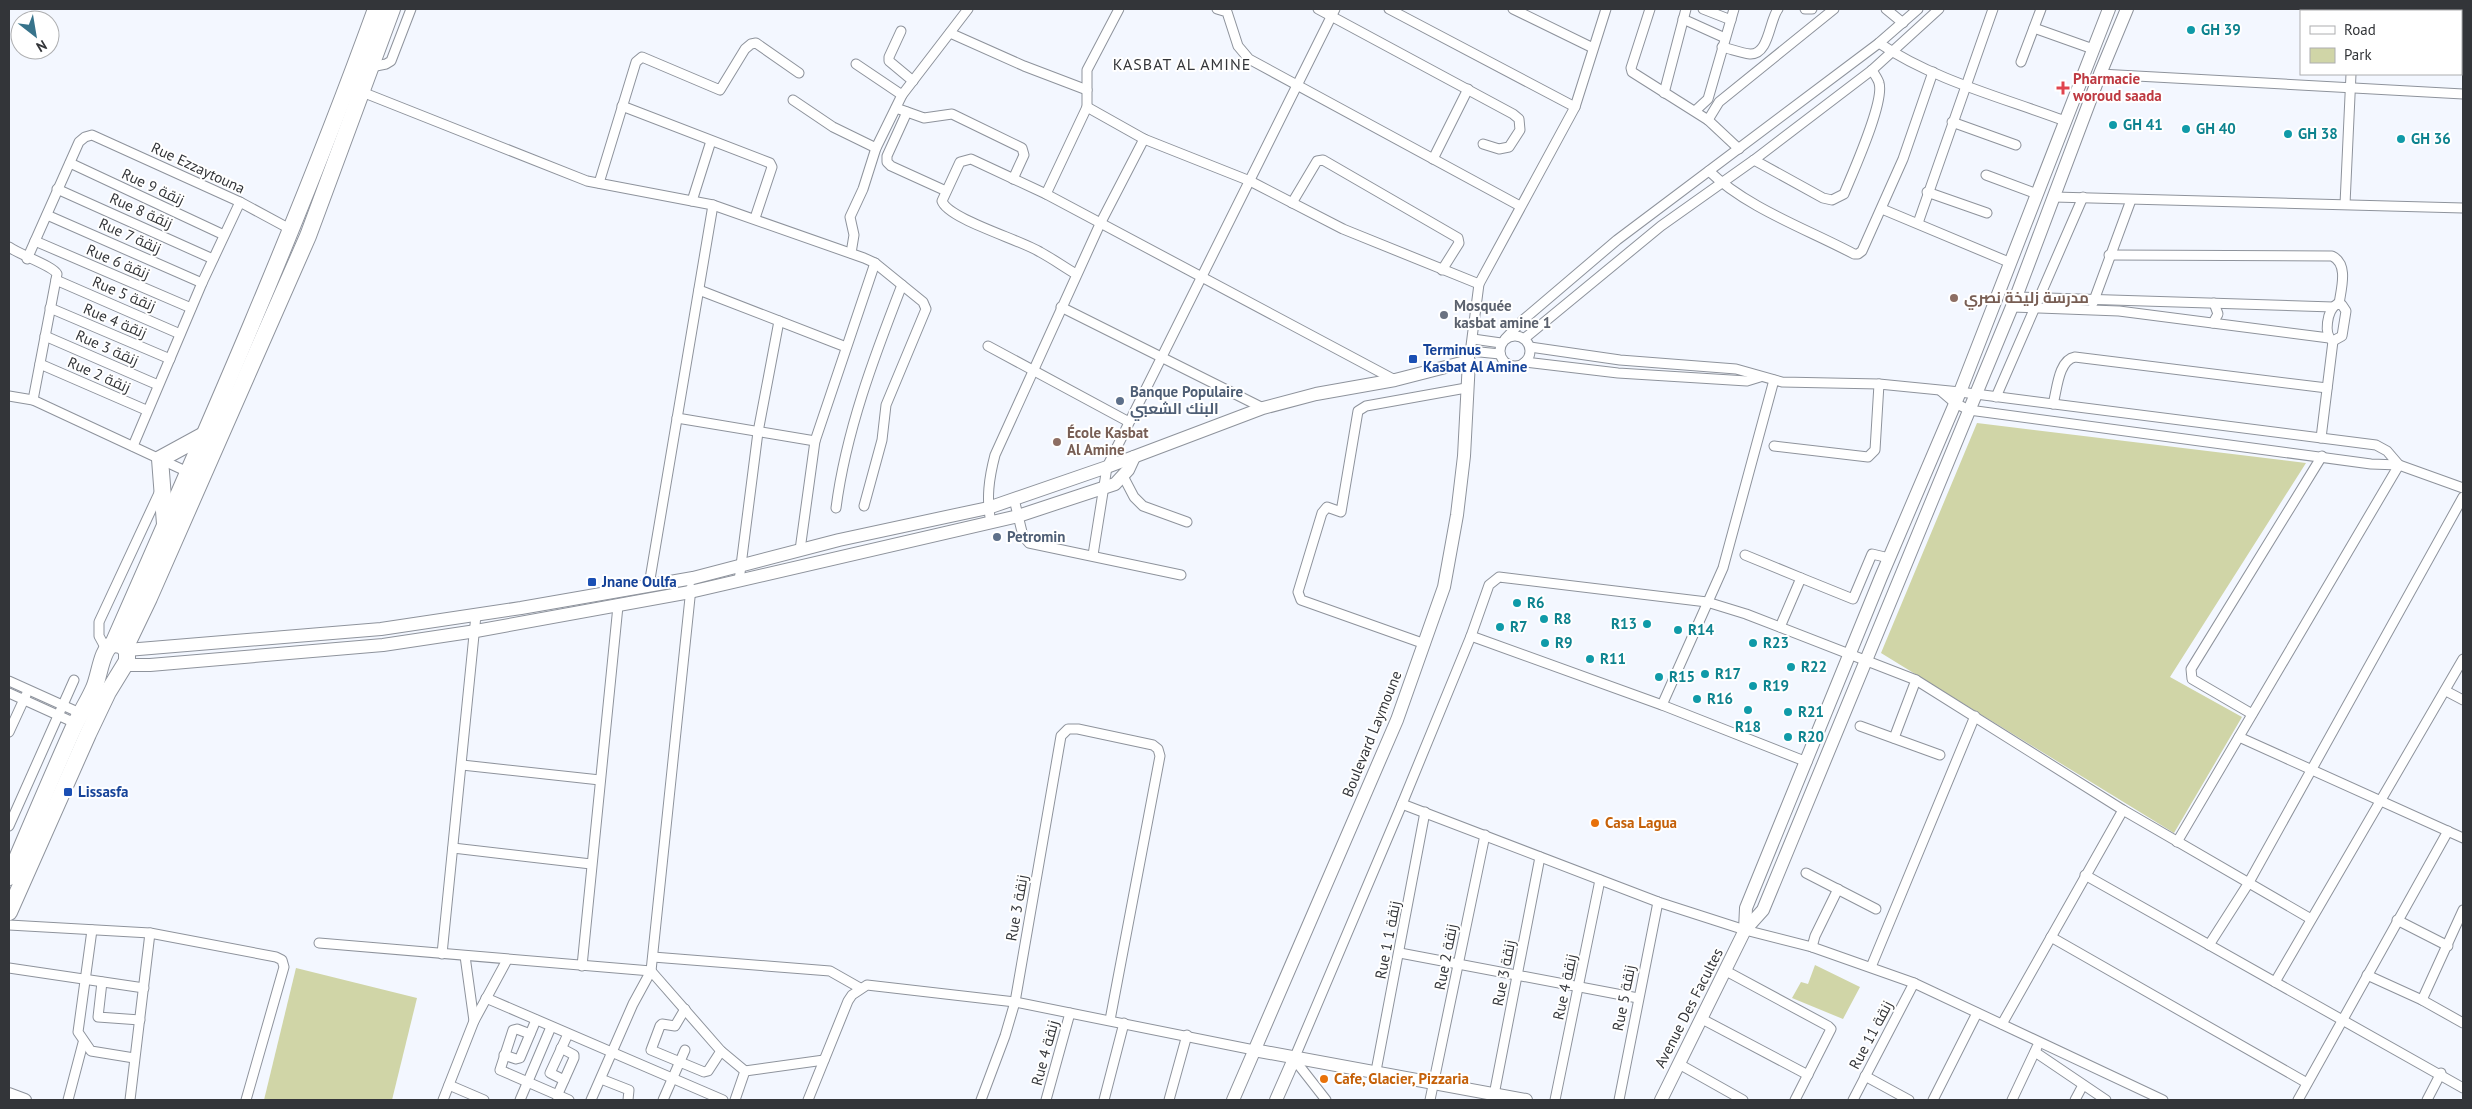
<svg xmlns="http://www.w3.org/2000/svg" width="2472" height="1109" font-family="'PT Sans',Cairo,sans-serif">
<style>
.green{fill:#d0d5a7}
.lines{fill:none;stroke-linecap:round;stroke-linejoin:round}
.street-casing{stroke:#8e939c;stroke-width:11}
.secondary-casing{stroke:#8e939c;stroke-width:14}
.highway-casing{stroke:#8e939c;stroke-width:18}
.street{stroke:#fff;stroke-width:9}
.secondary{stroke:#fff;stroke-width:12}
.highway{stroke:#fff;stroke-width:16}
.culture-dot{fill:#0f9aa8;stroke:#fff;stroke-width:2}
.health-dot{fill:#e0444e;stroke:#fff;stroke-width:2}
.education-dot{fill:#8d6e63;stroke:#fff;stroke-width:2}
.worship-dot{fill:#6b7280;stroke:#fff;stroke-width:2}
.transit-dot{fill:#1a4fb4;stroke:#fff;stroke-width:2}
.service-dot{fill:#5c6f8a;stroke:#fff;stroke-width:2}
.food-dot{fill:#e8710a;stroke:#fff;stroke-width:2}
.labels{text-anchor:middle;stroke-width:4;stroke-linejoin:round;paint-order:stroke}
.culture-label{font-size:15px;font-weight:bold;fill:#0d838f;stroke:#fff;text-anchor:start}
.health-label{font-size:15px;font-weight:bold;fill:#be3a42;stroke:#fff;text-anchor:start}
.street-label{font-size:15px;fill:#333539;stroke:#fff}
.education-label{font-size:15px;font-weight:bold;fill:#785e54;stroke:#fff;text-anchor:start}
.worship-label{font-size:15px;font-weight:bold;fill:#5b616d;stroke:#fff;text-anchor:start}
.transit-label{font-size:15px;font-weight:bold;fill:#164399;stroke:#fff;text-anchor:start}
.service-label{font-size:15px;font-weight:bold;fill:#4e5e75;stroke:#fff;text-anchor:start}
.food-label{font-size:15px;font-weight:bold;fill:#c56008;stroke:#fff;text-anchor:start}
.neighbourhood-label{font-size:16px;letter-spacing:1px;fill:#333539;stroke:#fff}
</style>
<rect width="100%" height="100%" fill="#f3f7ff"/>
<!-- green -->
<g class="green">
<path d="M1977 423 2306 463 2170 677 2242 717 2174 833 1881 653Z"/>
<path d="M1815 965 1860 987 1843 1019 1792 998 1801 982 1808 984Z"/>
<path d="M296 968 417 998 392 1100H264Z"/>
</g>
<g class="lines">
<defs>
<g id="street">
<path d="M1217 9 1227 12 1238 46 1249 59 1520 206"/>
<path d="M1318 9 1513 114 1519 119 1520 130 1509 147 1499 149 1483 144"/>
<path d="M1389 9 1575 107"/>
<path d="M1513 9 1593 48"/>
<path d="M1650 9 1631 68 1632 72 1708 120 1719 102 1834 9"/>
<path d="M1703 9 1731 20"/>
<path d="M1805 9H1812"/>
<path d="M1886 9 1903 23"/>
<path d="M2353 11V9"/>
<path d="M1683 19 1725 38"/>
<path d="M2034 28 2093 49"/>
<path d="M901 31 889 57V61L913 81"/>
<path d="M950 33 1024 66 1087 90"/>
<path d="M1879 43C1933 80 2004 98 2065 121"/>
<path d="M1722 47C1731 49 1741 53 1750 54 1769 55 1769 21 1778 9"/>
<path d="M2021 62 2041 9"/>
<path d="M856 64 902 95"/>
<path d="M371 67 386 64 391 61 411 9"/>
<path d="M2100 74 2463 94"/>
<path d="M362 92 587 181 713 205 864 258 875 263 923 302 926 309 886 405 882 440 864 506"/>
<path d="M1664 93 1686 9"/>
<path d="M793 100 833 127 876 148"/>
<path d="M622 106 770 163 772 167 755 218"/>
<path d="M1087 107 1144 139 1250 181 1343 229 1479 284"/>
<path d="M896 108 924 118 952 114 1022 148 1024 155 1013 179"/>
<path d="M1695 111 1708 99 1734 9"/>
<path d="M907 112 887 156V162L891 166 946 191"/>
<path d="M1708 120 1739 149"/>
<path d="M1952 122 2016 145"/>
<path d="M1433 159 1468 89"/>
<path d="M1754 160 1823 198 1832 200 1844 194C1852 174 1885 102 1879 83 1878 79 1874 74 1872 70"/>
<path d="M70 163 224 235"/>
<path d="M1709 171C1747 208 1807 229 1854 254H1858L1862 251 1903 159 1933 72"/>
<path d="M1986 175 2037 194"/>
<path d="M599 183 636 62 642 57 720 90 745 49 751 44 756 43 799 73"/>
<path d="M57 189 213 259"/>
<path d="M1927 192 1987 213"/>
<path d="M1046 194 1087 107V70L1119 9"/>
<path d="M2054 197 2463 208"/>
<path d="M692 201 711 141"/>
<path d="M1292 203 1317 161 1323 160 1458 238 1459 243 1442 270"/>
<path d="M2345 204 2351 74"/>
<path d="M1882 209 2011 263"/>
<path d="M47 215 202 283"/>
<path d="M1918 223 1993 9"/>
<path d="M35 241 191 308"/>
<path d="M9 247C20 255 53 266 57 274L33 400"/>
<path d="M851 253 854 235 850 217 863 189 876 148 902 95 968 9"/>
<path d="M2109 255 2332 256C2349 264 2341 289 2339 304"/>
<path d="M27 259 79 142 85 137 92 135 240 202 290 229"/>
<path d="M1076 274C1064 267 1053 259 1040 252 1021 240 948 219 942 201L960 162 971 159 1046 194 1395 380"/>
<path d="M56 280 180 334"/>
<path d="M699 290 846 347"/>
<path d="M2016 297 2333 307"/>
<path d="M2093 303 2131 200"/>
<path d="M2337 304 2342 305 2346 311 2342 336 2333 341C2323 335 2327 310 2337 304Z"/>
<path d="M1061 307 1263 408"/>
<path d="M2012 307 2119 311 2329 338"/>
<path d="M50 308 170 359"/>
<path d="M2213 323 2218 314 2214 303"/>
<circle cx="1515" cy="351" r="15"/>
<path d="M45 336 158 385"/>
<path d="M1525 338 1661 226 1754 160 1872 70 1939 9"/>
<path d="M1473 339 1501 343"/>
<path d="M1505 339 1523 320 1617 240 1879 43 1918 9"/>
<path d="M988 346 1129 422"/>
<path d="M1530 347 1620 360 1736 369 1782 382 1879 384 1960 392 2376 445 2387 451 2399 465"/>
<path d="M1470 351 1500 354"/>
<path d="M1469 361 1479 284 1575 107 1606 9"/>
<path d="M1525 362 1618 373 1747 381 1760 377"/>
<path d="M40 364 146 410"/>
<path d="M1941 391 1955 403 1969 410 2371 464 2399 465 2463 488"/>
<path d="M9 396 33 400 192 474"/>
<path d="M1996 397 2083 197"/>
<path d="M2053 404C2057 391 2058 360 2075 357L2327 388"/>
<path d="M677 418 815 441"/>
<path d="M2321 438 2333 341"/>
<path d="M133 446 202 283 240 202"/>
<path d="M1774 446 1868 457 1875 450 1879 384"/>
<path d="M1123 476 1134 497 1143 506 1187 522"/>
<path d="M1014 499 1023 536 1029 543 1181 575"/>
<path d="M836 508C846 431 874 357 902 285"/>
<path d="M991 522C986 499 989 478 995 455L1100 224 1144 139"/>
<path d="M800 550 815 441 875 263"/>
<path d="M1093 555 1107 467 1335 9"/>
<path d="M1745 555 1801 578"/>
<path d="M739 581 758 432 779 321"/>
<path d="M649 585 713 205"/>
<path d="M1780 627 1801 578 1853 599 1872 554 1889 558"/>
<path d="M1471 636 1662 705 1807 762"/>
<path d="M1425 644 1301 600 1298 592 1322 513 1327 507 1341 512 1358 411 1366 406 1466 388"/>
<path d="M106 649 99 636V622L160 491"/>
<path d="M9 681 80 713"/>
<path d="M2446 691 2463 700"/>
<path d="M9 693 75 723"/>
<path d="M1662 705 1723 568 1774 380"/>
<path d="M2252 714 2192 679 2191 669 2322 456"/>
<path d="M1860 726 1940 755"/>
<path d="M9 732 26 695"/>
<path d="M2239 737 2463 838"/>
<path d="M1894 738 1916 680"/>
<path d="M462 765 600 780"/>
<path d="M1402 804 1658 902 1745 930 1812 947 1914 983 2163 1100"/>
<path d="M9 826 74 680"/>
<path d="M2177 842 2399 465"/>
<path d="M453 848 591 864"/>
<path d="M1806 873 1876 909"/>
<path d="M2085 875 2463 1088"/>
<path d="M2397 920 2448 946"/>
<path d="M9 925 150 933 276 957 282 960 284 967 246 1100"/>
<path d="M92 930 78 1032 91 1051 134 1058"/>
<path d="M2051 937 2307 1083"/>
<path d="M319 943 651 971 721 1051 745 1071 735 1100"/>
<path d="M2209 945 2248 884 2463 497"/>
<path d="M1812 947 1815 936 1838 889"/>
<path d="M1400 953 1638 998"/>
<path d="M442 954 476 615"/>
<path d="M465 956 474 1021"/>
<path d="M653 957 830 971 860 988"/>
<path d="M582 966 618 606"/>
<path d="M1871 967 1975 716"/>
<path d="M9 968 144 988"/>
<path d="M1726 971 1828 1026 1831 1029 1795 1100"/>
<path d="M2367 975 2422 1000 2463 1023"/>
<path d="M102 982 98 1017 140 1020"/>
<path d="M2275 982 2463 659"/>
<path d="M486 998 723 1100"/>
<path d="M2422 1000 2463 910"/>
<path d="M685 1009 675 1026 662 1024 660 1026 651 1050 704 1072 708 1071 721 1051"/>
<path d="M1702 1019 1808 1075"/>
<path d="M2002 1024 2123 810"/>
<path d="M530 1034 517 1029 513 1030 500 1070 569 1100"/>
<path d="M2035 1052 2106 1100"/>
<path d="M504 1055 516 1059 520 1058 536 1020"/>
<path d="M1679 1064 1743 1100"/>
<path d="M745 1071 824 1060"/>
<path d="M1376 1071 1425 812"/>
<path d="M1865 1076 1909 1100"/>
<path d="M601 1079 629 1090 628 1100"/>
<path d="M564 1080 550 1073 568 1034"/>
<path d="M449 1085 484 1100"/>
<path d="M557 1096 574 1058V1055L561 1048"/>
<path d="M68 1100 83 1043"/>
<path d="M130 1100 150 933"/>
<path d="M443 1100 474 1021 507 960"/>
<path d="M520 1100 551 1027"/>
<path d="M591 1100 633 1004 651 971 691 588"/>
<path d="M663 1100 685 1050"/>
<path d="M808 1100 848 1001 852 995 867 985 1015 1002 1254 1050"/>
<path d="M981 1100 1005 1036 1015 1002 1061 736 1068 729H1078L1153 745 1158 749 1160 756 1110 1020"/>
<path d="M1046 1100 1070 1013"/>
<path d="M1104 1100 1124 1023"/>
<path d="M1169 1100 1187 1035"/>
<path d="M1326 1100 1294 1059 1402 804 1471 636 1489 585 1499 577 1707 602 1746 614 1916 680 2123 810 2311 919"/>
<path d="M1430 1100 1485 835"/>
<path d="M1493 1100 1540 857"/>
<path d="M1555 1100 1600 880"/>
<path d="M1619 1100 1658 902"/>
<path d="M1853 1100 1914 983"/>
<path d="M1933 1100 1977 1013"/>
<path d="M2012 1100 2037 1047"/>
<path d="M2075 1100 2083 1085"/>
<path d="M2298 1100 2448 831"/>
<path d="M2427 1100 2441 1073"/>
</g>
<g id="secondary">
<path d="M127 650 381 629 521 608 693 578 839 540 988 508 1107 467 1263 408 1316 394 1395 380 1469 361 1464 456 1457 515 1444 587 1397 720 1233 1100"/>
<path d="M125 665H150L383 645 476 631 690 592 1018 516 1115 484 1128 470 1134 457"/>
<path d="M1745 930 1763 910 2016 297 2100 74 2127 9"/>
<path d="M1254 1050 1526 1100"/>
<path d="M9 1094 25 1100"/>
<path d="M1276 1100 1294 1059"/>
<path d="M1661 1100 1745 930 1746 908 1881 577 1960 392 2109 9"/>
</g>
<g id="highway">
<path d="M165 524 160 459 204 435"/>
<path d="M125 648 149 598 308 236 392 9"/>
<path d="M9 877C30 828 51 778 73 729 79 715 88 702 94 688 100 675 101 649 113 644 205 435 298 224 376 9"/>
<path d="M9 912 88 734 108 692 127 661V650L121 645 115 644"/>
</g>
</defs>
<!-- street casing -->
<use href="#street" class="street-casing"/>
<!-- secondary casing -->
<use href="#secondary" class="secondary-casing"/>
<!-- highway casing -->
<use href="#highway" class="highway-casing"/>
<!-- street -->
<use href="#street" class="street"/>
<!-- secondary -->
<use href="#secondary" class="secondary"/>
<!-- highway -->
<use href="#highway" class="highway"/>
</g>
<!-- markers -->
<g class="culture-dot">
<circle cx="2191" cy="30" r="5"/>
<circle cx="2113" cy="125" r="5"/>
<circle cx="2186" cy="129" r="5"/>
<circle cx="2288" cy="134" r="5"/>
<circle cx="2401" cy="139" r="5"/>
<circle cx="1517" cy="603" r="5"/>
<circle cx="1544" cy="619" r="5"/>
<circle cx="1647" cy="624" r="5"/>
<circle cx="1500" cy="627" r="5"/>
<circle cx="1678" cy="630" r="5"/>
<circle cx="1545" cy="643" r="5"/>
<circle cx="1753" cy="643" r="5"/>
<circle cx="1590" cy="659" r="5"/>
<circle cx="1791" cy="667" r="5"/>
<circle cx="1705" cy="674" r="5"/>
<circle cx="1659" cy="677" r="5"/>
<circle cx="1753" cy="686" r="5"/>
<circle cx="1697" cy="699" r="5"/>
<circle cx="1748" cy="710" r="5"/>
<circle cx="1788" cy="712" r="5"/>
<circle cx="1788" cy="737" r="5"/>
</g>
<path class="health-dot" d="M2060.5 80.5h5v5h5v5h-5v5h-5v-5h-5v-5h5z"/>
<g class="education-dot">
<circle cx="1954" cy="298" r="5"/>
<circle cx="1057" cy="442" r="5"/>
</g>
<circle class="worship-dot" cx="1444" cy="315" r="5"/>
<g class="transit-dot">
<rect x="1408" y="354" width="10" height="10" rx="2.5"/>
<rect x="587" y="577" width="10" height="10" rx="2.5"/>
<rect x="63" y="787" width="10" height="10" rx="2.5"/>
</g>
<g class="service-dot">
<circle cx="1120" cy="401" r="5"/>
<circle cx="997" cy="537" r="5"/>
</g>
<g class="food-dot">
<circle cx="1595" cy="823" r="5"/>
<circle cx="1324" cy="1079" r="5"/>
</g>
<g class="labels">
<!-- culture labels -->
<g class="culture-label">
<text x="2201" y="35">GH 39</text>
<text x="2123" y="130">GH 41</text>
<text x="2196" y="134">GH 40</text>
<text x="2298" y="139">GH 38</text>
<text x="2411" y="144">GH 36</text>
<text x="1527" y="608">R6</text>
<text x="1554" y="624">R8</text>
<text x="1637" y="629" text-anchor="end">R13</text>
<text x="1510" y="632">R7</text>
<text x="1688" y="635">R14</text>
<text x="1555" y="648">R9</text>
<text x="1763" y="648">R23</text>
<text x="1600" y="664">R11</text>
<text x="1801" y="672">R22</text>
<text x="1715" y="679">R17</text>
<text x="1669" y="682">R15</text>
<text x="1763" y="691">R19</text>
<text x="1707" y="704">R16</text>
<text x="1798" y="717">R21</text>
<text x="1748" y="732" text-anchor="middle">R18</text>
<text x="1798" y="742">R20</text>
</g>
<!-- health labels -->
<g class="health-label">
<text x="2073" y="84">Pharmacie<tspan x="2073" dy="17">woroud saada</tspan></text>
</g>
<!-- street labels -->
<g class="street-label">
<text transform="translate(198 168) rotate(25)" y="5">Rue Ezzaytouna</text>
<text transform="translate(153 187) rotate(25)" y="5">Rue 9 زنقة</text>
<text transform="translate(141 211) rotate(24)" y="5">Rue 8 زنقة</text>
<text transform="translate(130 236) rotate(24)" y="5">Rue 7 زنقة</text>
<text transform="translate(118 262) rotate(23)" y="5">Rue 6 زنقة</text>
<text transform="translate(124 294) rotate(23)" y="5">Rue 5 زنقة</text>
<text transform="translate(115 321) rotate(23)" y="5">Rue 4 زنقة</text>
<text transform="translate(107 348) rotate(24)" y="5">Rue 3 زنقة</text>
<text transform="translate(99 375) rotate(24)" y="5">Rue 2 زنقة</text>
<text transform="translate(1372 734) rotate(-68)" y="5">Boulevard Laymoune</text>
<text transform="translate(1017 908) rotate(-80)" y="5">Rue 3 زنقة</text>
<text transform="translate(1388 940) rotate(-79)" y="5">Rue 1 زنقة 1</text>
<text transform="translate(1446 957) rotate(-79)" y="5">Rue 2 زنقة</text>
<text transform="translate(1504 973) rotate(-79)" y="5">Rue 3 زنقة</text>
<text transform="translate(1565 987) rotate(-78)" y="5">Rue 4 زنقة</text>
<text transform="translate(1624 998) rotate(-79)" y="5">Rue 5 زنقة</text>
<text transform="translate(1689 1008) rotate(-63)" y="5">Avenue Des Facultes</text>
<text transform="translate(1871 1035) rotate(-62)" y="5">Rue 11 زنقة</text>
<text transform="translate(1045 1053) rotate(-75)" y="5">Rue 4 زنقة</text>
</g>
<!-- education labels -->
<g class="education-label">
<text x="1964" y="303">مدرسة زليخة نصري</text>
<text x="1067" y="438">École Kasbat<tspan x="1067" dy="17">Al Amine</tspan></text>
</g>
<!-- worship labels -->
<g class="worship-label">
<text x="1454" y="311">Mosquée<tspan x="1454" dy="17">kasbat amine 1</tspan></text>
</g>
<!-- transit labels -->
<g class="transit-label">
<text x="1423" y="355">Terminus<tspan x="1423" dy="17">Kasbat Al Amine</tspan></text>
<text x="602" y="587">Jnane Oulfa</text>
<text x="78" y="797">Lissasfa</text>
</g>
<!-- service labels -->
<g class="service-label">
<text x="1130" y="397">Banque Populaire<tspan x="1130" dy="17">البنك الشعبي</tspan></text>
<text x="1007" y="542">Petromin</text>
</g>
<!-- food labels -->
<g class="food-label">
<text x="1605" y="828">Casa Lagua</text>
<text x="1334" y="1084">Cafe, Glacier, Pizzaria</text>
</g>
<!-- neighbourhood labels -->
<g class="neighbourhood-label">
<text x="1182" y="70">KASBAT AL AMINE</text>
</g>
</g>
<!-- border -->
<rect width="2472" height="1109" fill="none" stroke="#333539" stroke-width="20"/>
<!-- legend -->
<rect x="2300" y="10" width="162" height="65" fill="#ffffff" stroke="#adaeb0"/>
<rect x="2310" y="26" width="25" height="8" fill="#ffffff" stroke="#adaeb0"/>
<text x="2344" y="35" font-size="15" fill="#333539">Road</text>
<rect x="2310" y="48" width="25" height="15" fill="#d0d5a7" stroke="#adaeb0"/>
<text x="2344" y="60" font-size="15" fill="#333539">Park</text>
<!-- north arrow -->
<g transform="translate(35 35) rotate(149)"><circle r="24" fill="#ffffff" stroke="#adaeb0"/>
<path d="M0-4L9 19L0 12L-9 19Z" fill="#37738b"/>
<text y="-8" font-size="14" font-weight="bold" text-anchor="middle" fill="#333539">N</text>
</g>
</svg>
